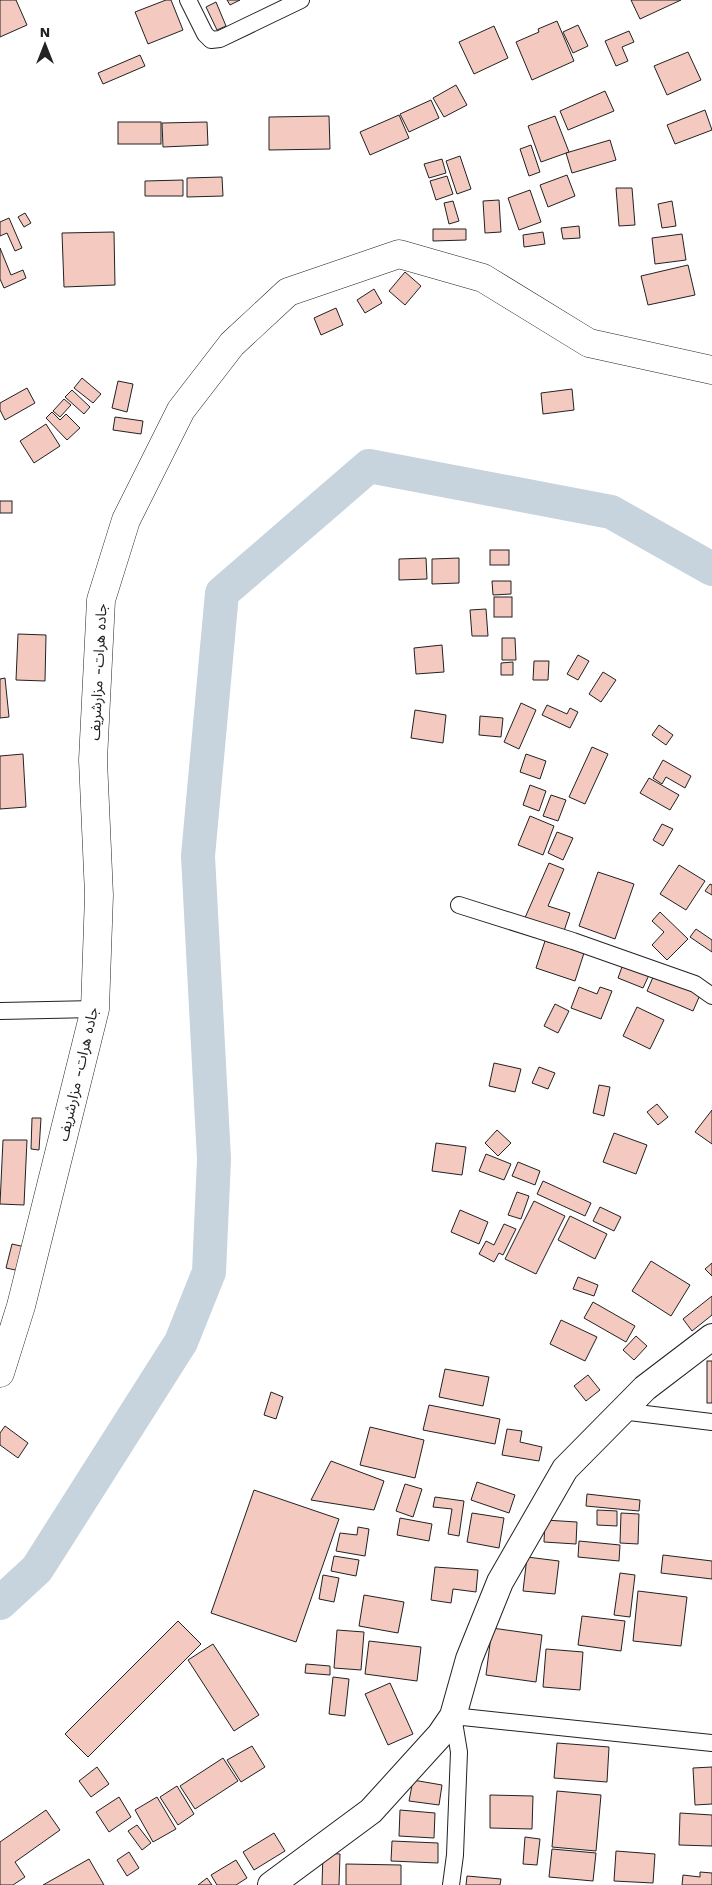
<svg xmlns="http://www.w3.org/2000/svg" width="712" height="1885" font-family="'Work Sans','Noto Sans Arabic',sans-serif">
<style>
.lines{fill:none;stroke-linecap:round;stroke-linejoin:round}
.river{stroke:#c7d3dd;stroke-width:34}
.building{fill:#f3c9c0;stroke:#222}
.minor-casing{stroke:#222;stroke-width:18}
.primary-casing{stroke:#222;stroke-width:28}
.trunk-casing{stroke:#222;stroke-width:29}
.minor{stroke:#fff;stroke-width:16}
.primary{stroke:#fff;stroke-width:26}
.trunk{stroke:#fff;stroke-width:28}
.labels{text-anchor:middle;stroke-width:4;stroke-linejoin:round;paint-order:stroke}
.street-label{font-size:15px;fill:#222;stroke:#fff}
</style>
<rect width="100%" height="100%" fill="#fff"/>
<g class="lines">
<!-- river -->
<path class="river" d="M0 1603 37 1569 181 1342 209 1272 214 1159 198 856 222 593 369 466 611 512 712 569"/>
</g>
<!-- building -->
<g class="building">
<path d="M0 0H16L27 25 0 37Z"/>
<path d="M166 0H171L183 30 148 44 135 12Z"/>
<path d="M227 0H240L230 5Z"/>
<path d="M631 0H681L640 19Z"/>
<path d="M216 2 226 26 217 30 206 7Z"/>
<path d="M557 21 574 61 532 80 516 42 539 32 538 29Z"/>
<path d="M578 25 588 46 573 53 563 32Z"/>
<path d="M494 26 508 58 474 74 459 42Z"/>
<path d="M629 31 634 42 622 47 628 61 616 66 605 41Z"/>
<path d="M688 52 701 80 667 95 654 66Z"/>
<path d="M140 55 145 66 103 84 98 73Z"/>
<path d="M456 85 467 105 444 117 433 98Z"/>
<path d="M605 91 614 111 568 130 560 111Z"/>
<path d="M431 100 439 118 409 132 400 114Z"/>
<path d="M705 110 712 130 675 144 667 125Z"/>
<path d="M399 115 409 138 370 155 360 132Z"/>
<path d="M329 116 330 149 269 150V117Z"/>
<path d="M555 116 569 152 541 162 528 126Z"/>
<rect x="118" y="122" width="43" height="22"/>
<path d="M207 122 208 145 163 147 162 123Z"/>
<path d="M610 140 616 160 572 173 566 153Z"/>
<path d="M531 145 540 172 529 176 520 149Z"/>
<path d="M460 156 471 189 457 194 446 161Z"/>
<path d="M442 159 446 173 429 178 424 164Z"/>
<path d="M567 175 575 196 548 207 540 185Z"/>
<path d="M447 176 453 194 436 200 430 181Z"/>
<path d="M222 177 223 196 187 197V178Z"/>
<path d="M183 180V196H145V181Z"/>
<path d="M616 188H632L635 225 619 226Z"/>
<path d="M530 190 541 222 519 230 508 198Z"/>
<path d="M499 200 501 232 485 233 483 201Z"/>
<path d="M453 201 459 221 449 224 444 203Z"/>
<path d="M672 201 676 226 662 228 658 204Z"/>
<path d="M25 213 31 223 24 227 18 217Z"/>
<path d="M9 218 22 248 15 251 7 233 0 236V222Z"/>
<path d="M579 226 580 238 563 239 561 228Z"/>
<path d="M433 229H466V240L433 241Z"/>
<path d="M114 232 115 285 64 287 62 233Z"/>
<path d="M543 232 545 244 524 247 523 235Z"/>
<path d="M682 234 686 260 655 264 652 238Z"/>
<path d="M0 248 11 275 23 270 26 278 4 288 0 279Z"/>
<path d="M688 265 695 295 648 305 641 276Z"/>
<path d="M405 272 421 286 405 305 389 291Z"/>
<path d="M374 289 382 303 365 313 357 300Z"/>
<path d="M336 308 343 325 321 335 314 318Z"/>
<path d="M82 378 101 394 93 403 74 388Z"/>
<path d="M118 381 133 384 127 412 112 408Z"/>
<path d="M27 388 35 403 5 420 0 410V403Z"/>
<path d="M572 389 574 410 543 414 541 393Z"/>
<path d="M72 390 90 407 84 414 65 397Z"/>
<path d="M64 399 71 405 60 417 53 411Z"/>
<path d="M52 412 60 420 66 414 80 428 67 440 46 418Z"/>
<path d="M115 417 143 421 141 434 113 430Z"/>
<path d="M46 424 60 446 34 463 20 441Z"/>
<rect x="0" y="501" width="12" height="12"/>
<rect x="490" y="550" width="19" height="15"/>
<path d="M426 558 427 579 399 580V559Z"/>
<path d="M459 558V583L432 584V559Z"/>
<path d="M492 581H511V594L493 595Z"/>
<rect x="494" y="597" width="18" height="20"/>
<path d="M486 609 488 636H472L470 610Z"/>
<path d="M18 634 46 635 45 681 16 680Z"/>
<path d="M502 638H515L516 660H502Z"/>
<path d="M442 645 444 672 416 674 414 648Z"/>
<path d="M578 655 589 661 578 680 567 674Z"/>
<path d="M534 661H549L548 680H533Z"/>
<path d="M513 662V675H501V663Z"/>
<path d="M603 672 616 680 601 702 589 694Z"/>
<path d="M5 678 9 717 0 718V679Z"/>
<path d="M521 703 536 710 519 749 504 742Z"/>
<path d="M547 705 567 714 570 708 578 712 570 728 542 715Z"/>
<path d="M415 710 446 715 443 743 411 738Z"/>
<path d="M480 716 503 718 501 737 479 735Z"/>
<path d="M659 725 673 735 666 745 652 735Z"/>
<path d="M592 747 608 754 585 804 569 797Z"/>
<path d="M23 754 26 807 0 809V756Z"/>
<path d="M526 754 546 761 540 779 520 772Z"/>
<path d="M663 760 691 776 685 788 666 777 662 784 653 778Z"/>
<path d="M649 778 679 795 670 810 640 793Z"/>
<path d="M530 785 546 791 539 811 523 805Z"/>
<path d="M551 795 566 800 558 821 543 816Z"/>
<path d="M530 816 554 826 543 855 518 845Z"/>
<path d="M662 824 673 829 663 846 653 840Z"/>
<path d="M557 832 573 838 563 860 548 853Z"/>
<path d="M549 863 564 869 548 906 570 913 563 934 524 920Z"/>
<path d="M679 865 705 881 686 910 660 894Z"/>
<path d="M598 872 634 884 615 939 579 926Z"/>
<path d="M710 884 712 885V895L705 891Z"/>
<path d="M660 912 688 939 667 960 652 945 664 932 652 921Z"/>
<path d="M696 929 712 940V952L690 937Z"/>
<path d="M545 941 584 953 575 981 536 968Z"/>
<path d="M623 964 649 975 643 988 618 978Z"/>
<path d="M654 975 700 995 693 1011 647 991Z"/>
<path d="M579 987 597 994 600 987 612 991 601 1019 571 1008Z"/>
<path d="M555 1004 569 1011 558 1033 544 1026Z"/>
<path d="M637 1007 664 1020 650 1049 623 1036Z"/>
<path d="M494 1063 521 1069 515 1092 489 1086Z"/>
<path d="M539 1067 555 1073 548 1089 532 1083Z"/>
<path d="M599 1085 610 1087 604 1116 593 1113Z"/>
<path d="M657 1104 668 1117 658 1125 647 1112Z"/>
<path d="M712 1110V1144L695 1132Z"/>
<path d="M32 1118H41L39 1150 31 1149Z"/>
<path d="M497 1130 511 1143 498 1156 485 1143Z"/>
<path d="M614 1133 647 1145 636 1174 603 1162Z"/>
<path d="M3 1140H27L24 1205 0 1204Z"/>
<path d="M436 1143 466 1147 462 1175 432 1171Z"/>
<path d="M486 1154 511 1164 504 1180 479 1171Z"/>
<path d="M518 1162 540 1171 535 1185 512 1176Z"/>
<path d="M543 1181 591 1203 585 1216 537 1194Z"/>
<path d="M517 1192 529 1196 521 1219 508 1215Z"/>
<path d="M534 1201 565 1216 536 1274 505 1259Z"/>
<path d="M600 1207 621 1217 614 1231 593 1221Z"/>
<path d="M460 1210 488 1222 479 1244 451 1232Z"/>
<path d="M570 1216 607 1234 595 1259 558 1240Z"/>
<path d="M504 1224 516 1229 503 1255 499 1253 494 1262 479 1254 486 1241 494 1245Z"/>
<path d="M12 1244 25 1247 20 1271 6 1268Z"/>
<path d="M651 1261 690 1285 671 1316 632 1291Z"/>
<path d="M712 1263V1276L705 1269Z"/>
<path d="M578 1277 598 1285 594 1296 573 1289Z"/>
<path d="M712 1296V1315L692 1331 683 1319Z"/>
<path d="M593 1302 635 1326 626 1342 584 1318Z"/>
<path d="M561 1320 597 1337 585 1361 550 1344Z"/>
<path d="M636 1336 647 1346 634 1360 623 1350Z"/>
<rect x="707" y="1361" width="5" height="42"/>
<path d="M445 1369 489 1377 483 1406 439 1397Z"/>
<path d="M588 1375 600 1390 586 1401 574 1386Z"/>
<path d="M271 1392 283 1397 276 1419 264 1415Z"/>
<path d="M429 1405 500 1419 495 1444 423 1430Z"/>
<path d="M5 1426 28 1443 18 1458 0 1445V1433Z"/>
<path d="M370 1427 424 1440 415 1478 360 1465Z"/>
<path d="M507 1429 522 1431 520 1442 542 1447 539 1461 502 1455Z"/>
<path d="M331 1461 384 1481 374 1510 311 1500Z"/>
<path d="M477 1482 515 1495 509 1513 471 1500Z"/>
<path d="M405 1484 422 1489 413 1517 396 1511Z"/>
<path d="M254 1490 339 1519 296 1642 211 1613Z"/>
<path d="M587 1494 640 1500 639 1511 586 1506Z"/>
<path d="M435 1497 464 1501 459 1536 448 1534 452 1509 433 1507Z"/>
<path d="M597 1510 617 1511V1526L597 1525Z"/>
<path d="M472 1513 504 1518 499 1548 467 1542Z"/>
<path d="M621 1513 639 1514 638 1544 620 1543Z"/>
<path d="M400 1518 432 1524 429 1541 397 1535Z"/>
<path d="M545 1520 577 1522 576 1544 544 1542Z"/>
<path d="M358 1527 369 1529 365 1556 336 1551 340 1533 357 1535Z"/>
<path d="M579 1541 620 1545 619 1561 578 1557Z"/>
<path d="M663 1555 712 1561V1579L661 1573Z"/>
<path d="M334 1556 359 1560 356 1576 331 1571Z"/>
<path d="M527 1557 559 1561 555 1594 523 1591Z"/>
<path d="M435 1567 478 1570 476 1592 453 1589 451 1603 431 1600Z"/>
<path d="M620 1573 635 1575 630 1617 614 1615Z"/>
<path d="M323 1575 339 1578 334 1602 319 1599Z"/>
<path d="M638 1591 687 1597 681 1646 633 1641Z"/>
<path d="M364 1595 404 1602 398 1633 359 1626Z"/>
<path d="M582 1616 625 1621 621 1651 578 1645Z"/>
<path d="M178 1621 201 1644 88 1757 65 1734Z"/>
<path d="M492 1628 542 1635 536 1682 486 1675Z"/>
<path d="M337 1630 364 1632 361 1670 334 1668Z"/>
<path d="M369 1641 421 1647 417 1681 365 1674Z"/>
<path d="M213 1644 259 1715 234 1731 188 1660Z"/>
<path d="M546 1649 583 1652 580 1690 543 1687Z"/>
<path d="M306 1664 330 1666V1675L305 1673Z"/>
<path d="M333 1677 349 1679 345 1716 329 1714Z"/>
<path d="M390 1683 413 1734 388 1745 365 1694Z"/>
<path d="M557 1743 609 1747 607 1782 554 1778Z"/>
<path d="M252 1746 265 1767 241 1782 227 1760Z"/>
<path d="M223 1758 238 1781 195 1809 180 1786Z"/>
<path d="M97 1767 109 1784 91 1797 79 1781Z"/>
<path d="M712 1767V1804L695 1805 693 1768Z"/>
<path d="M413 1780 442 1785 439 1805 409 1801Z"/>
<path d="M177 1786 194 1814 178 1825 160 1797Z"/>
<path d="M557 1791 601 1795 596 1851 552 1847Z"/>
<path d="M490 1795 533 1796 532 1829 490 1828Z"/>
<path d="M119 1797 131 1817 109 1832 96 1812Z"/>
<path d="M157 1797 176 1829 153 1842 135 1810Z"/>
<path d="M46 1810 60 1830 15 1862 25 1877 13 1885H0V1842Z"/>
<path d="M400 1810 435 1813 434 1838 399 1836Z"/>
<path d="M680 1813 712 1815V1846L679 1845Z"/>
<path d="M137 1825 151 1843 142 1850 128 1831Z"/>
<path d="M274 1833 285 1851 254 1870 243 1852Z"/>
<path d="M525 1837 540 1839 537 1865 523 1864Z"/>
<path d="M392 1841 438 1843V1863L391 1861Z"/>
<path d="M552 1849 596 1853 593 1881 549 1877Z"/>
<path d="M616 1851 655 1854 653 1883 614 1881Z"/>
<path d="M129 1852 139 1868 127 1876 117 1860Z"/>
<path d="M323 1853 340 1854 339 1885H322Z"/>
<path d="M89 1859 104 1885H43Z"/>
<path d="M236 1860 247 1878 236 1885H217L211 1875Z"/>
<path d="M346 1864 401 1865V1885H346Z"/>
<path d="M700 1872 712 1873V1885H682L683 1875 700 1877Z"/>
<path d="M467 1876 501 1879 500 1885H466Z"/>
<path d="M207 1878 212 1885H198Z"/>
</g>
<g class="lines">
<defs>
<g id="minor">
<path d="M188 0 205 34 211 40 220 39 301 0"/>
<path d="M459 905 573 941 695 984 712 996"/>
<path d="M0 1011 95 1009"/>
<path d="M621 1411 712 1422"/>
<path d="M451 1885 455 1855 459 1752 453 1716 712 1743"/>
</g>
<path id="primary" d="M271 1885 371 1811 440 1735 453 1716 469 1659 500 1582 565 1469 645 1388 712 1337"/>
<path id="trunk" d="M0 1373 21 1306 95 1009 99 895 93 760 101 600 126 520 181 410 232 344 288 292 399 254 483 278 589 343 712 370"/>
</defs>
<!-- minor casing -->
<use href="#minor" class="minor-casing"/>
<!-- primary casing -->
<use href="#primary" class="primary-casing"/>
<!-- trunk casing -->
<use href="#trunk" class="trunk-casing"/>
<!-- minor -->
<use href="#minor" class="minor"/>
<!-- primary -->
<use href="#primary" class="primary"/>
<!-- trunk -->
<use href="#trunk" class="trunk"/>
</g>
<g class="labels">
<!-- street labels -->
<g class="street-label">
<text transform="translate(98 672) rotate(-87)" y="5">جاده هرات- مزارشریف</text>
<text transform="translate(78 1074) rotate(-77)" y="5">جاده هرات- مزارشریف</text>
</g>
</g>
<!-- north arrow -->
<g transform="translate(45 45)" stroke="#ffffff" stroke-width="4" paint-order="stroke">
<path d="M0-4L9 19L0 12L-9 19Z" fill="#222222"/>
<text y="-8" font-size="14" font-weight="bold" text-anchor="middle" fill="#222222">N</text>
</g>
</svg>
